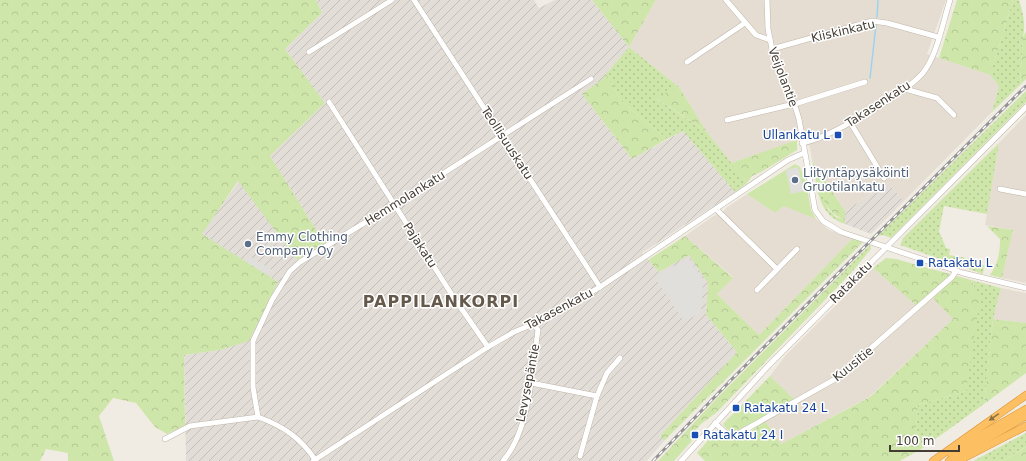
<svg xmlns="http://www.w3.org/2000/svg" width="1026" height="461" font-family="'DejaVu Sans',sans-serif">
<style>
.residential{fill:#e5ddd1}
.industrial{fill:url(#industrial-furrows)}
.grass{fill:url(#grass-dots)}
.forest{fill:url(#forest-crowns)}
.green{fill:#cfe6ab}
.parking{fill:#e1dfdb}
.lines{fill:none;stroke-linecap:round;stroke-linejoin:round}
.stream{stroke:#9ed3ef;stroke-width:1.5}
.minor-casing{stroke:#bfb6a9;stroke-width:6}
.highway-casing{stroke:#db9333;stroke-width:8}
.minor{stroke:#fff;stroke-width:5}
.highway{stroke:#fcc063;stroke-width:7}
.rail-casing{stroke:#939393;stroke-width:3}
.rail{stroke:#fff;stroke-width:1.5;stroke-dasharray:4.5;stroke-linecap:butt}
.oneway{fill:#8d7146}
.transit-dot{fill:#1a4fb4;stroke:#fff;stroke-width:1.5}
.service-dot{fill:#5c6f8a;stroke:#fff;stroke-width:1.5}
.labels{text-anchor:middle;stroke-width:3;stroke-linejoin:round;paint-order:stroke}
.street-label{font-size:12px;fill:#433c33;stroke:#fff}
.transit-label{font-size:12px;fill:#164399;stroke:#fff;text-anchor:start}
.service-label{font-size:12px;fill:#4e5e75;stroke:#fff;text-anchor:start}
.district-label{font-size:16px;font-weight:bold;letter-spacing:1px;fill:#65594b;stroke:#fff}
</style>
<defs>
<pattern id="industrial-furrows" width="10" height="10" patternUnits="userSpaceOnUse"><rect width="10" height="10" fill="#e3ddd8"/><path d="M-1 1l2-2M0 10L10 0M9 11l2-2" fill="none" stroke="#c4bfba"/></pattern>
<pattern id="grass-dots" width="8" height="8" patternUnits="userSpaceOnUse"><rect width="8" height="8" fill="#cfe6ab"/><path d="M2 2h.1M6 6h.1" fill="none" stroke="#b3c694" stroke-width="1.8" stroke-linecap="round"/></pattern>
<pattern id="forest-crowns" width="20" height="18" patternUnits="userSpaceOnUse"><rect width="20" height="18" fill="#cfe6ab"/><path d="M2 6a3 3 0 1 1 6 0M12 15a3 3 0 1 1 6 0" fill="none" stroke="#b3c694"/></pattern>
</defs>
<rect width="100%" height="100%" fill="#f1ece3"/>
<!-- residential -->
<g class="residential">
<path d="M656 0H946L927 54 990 75 999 86 992 112 904 201 888 183 845 211 812 160 808 137 731 163 707 132 679 87 629 47Z"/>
<path d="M1026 115V283L1002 278 1013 230 985 225 999 143Z"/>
<path d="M747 194 775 213 784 206H787L816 219 829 230 853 238 759 335 717 294 733 277 685 236 712 217 724 211 726 208Z"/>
<path d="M873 268 917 306 930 295 953 319 869 397 781 444 765 421 797 402 770 376 786 355Z"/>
<path d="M1001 288 1026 293V323L993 319Z"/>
</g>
<!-- industrial -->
<g class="industrial">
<path d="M316 0H534L539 8 555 0H592L629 47 601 80 582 94 632 159 683 131 735 192 642 253 659 272 689 254 708 283 706 315 737 352 660 436 664 441 647 461H186L184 355 220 350 278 282 201 234 239 181 297 260 325 244 270 156 325 103 285 49 322 13Z"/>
<path d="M888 183 904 201 871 234 845 224V211Z"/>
</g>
<!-- grass -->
<g class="grass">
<path d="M1013 0H1019C1023 12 1026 25 1023 37L1020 85 992 112 999 86 990 75Z"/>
<path d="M629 47 679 87 657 99 707 132 747 183 735 192 683 131 667 139 621 101 606 74Z"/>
<path d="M1026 91V102L891 238 883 235 878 236Z"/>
<path d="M999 143 987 214 944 206 939 231 946 248 950 249 949 255 978 260 977 264 984 265 983 274 900 245 903 238Z"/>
<path d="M812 160 820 173V186L828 209 836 217 845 220V224C816 214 818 187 812 160Z"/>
<path d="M870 245 871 249 852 272 849 269 832 285 831 284Z"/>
<path d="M971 280 1001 288 993 319 984 404 923 448 916 428 918 405 966 391 974 285Z"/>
<path d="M1026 433V447L1003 461H973Z"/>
</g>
<!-- forest -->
<g class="forest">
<path d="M0 0H316L322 13 285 49 325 103 270 156 325 244 297 260 238 181 202 234 278 282 249 341 220 350 184 355 185 425 167 434 155 427 136 403 113 398 99 416 114 461H68V453L46 449 40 461H0Z"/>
<path d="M592 0H656L629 47Z"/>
<path d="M957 0H1013L990 75 939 58Z"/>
<path d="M1026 31V79L1020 85 1023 37Z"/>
<path d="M606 74 621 101 667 139 632 159 582 94 601 80Z"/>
<path d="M679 87 707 132 656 98Z"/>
<path d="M797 140V150L761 172 752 176 747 183 731 163Z"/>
<path d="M820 173 845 211V220C824 212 820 194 820 173Z"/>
<path d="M987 226 1013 230 1002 278 990 275C998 263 1000 254 1000 239Z"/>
<path d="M685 236 733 278 717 294 759 335 853 238 864 241 664 441 660 436 737 352 706 315 708 283 689 255 659 272 648 260Z"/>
<path d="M886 258 896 259 971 280 980 299 966 391 918 405 916 428 923 448 900 461H705L697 453 716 431C735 448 746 433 765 421L781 444 870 397 953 319 930 295 917 306 873 268Z"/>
<path d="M849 269 852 272 716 413 701 424 694 432 691 442 674 461H658L719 396 831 284 832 285Z"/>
<path d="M993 319 1026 323V373L984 404Z"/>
<path d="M770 376 794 399 738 431C730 433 727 430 723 424Z"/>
<path d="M1026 447V461H1003L1023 449Z"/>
</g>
<!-- green -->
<path class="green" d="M795 164 800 167 806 182 811 210 816 219 784 206 775 213 747 194Z"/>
<!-- parking -->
<g class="parking">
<path d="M798 167 804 191 791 194 786 170Z"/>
<path d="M248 256 271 269 268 275 245 261Z"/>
<path d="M688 258 703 280 701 312 685 322 655 277Z"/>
</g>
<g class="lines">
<!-- stream -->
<g class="stream">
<path d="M877 17 878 0"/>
<path d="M870 78 876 25"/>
</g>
<defs>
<g id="minor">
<path d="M414 0 600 287"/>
<path d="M726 0 756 35 770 40"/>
<path d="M767 0 768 29 772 49 774 58 794 103 799 119 815 210 823 221 841 232 963 273 1026 288"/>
<path d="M772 49 872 21 887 23 938 37"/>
<path d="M309 52 392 0"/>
<path d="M687 62 745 23"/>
<path d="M905 89 937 98 954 115"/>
<path d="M329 102 454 298 488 347"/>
<path d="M727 120 798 103 865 82"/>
<path d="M850 122 884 178"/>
<path d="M802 143C828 139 905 93 922 74 937 57 943 21 950 0"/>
<path d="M1000 189 1026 194"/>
<path d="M716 209 777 269"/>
<path d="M757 290 797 249"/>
<path d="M531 383 597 396 607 373 620 358"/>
<path d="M715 423 728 435 734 436 837 378 952 277 956 271"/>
<path d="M165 439 190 426 258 417"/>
<path d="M580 456 597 396"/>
<path d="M313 461 488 347 514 332 545 319 600 287 788 160 804 153"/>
<path d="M316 461C301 438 283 426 258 417L253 387V341L272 300 290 271 300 262 394 205 591 79"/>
<path d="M503 461C530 430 532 370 538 330L534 325"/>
<path d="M681 461 769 365 1026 107"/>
</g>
<g id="highway">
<path d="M950 453 1026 409"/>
<path d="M933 461 1026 395"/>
<path d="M949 461 1026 416"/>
<path d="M958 461 1026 426"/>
</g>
</defs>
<!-- minor casing -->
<use href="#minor" class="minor-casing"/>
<!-- highway casing -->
<use href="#highway" class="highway-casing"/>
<!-- minor -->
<use href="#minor" class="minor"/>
<!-- highway -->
<use href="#highway" class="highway"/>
<defs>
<path id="rail" d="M653 461 731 380 1026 86"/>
</defs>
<!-- rail casing -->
<use href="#rail" class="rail-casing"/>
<!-- rail -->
<use href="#rail" class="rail"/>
</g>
<!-- one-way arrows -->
<defs><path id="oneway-solid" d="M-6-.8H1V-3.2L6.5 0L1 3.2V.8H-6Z"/></defs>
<use class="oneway" href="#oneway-solid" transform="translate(994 417) rotate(145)"/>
<!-- markers -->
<g class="transit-dot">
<rect x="834" y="131" width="8" height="8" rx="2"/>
<rect x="916" y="259" width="8" height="8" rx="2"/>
<rect x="732" y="404" width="8" height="8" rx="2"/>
<rect x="691" y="431" width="8" height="8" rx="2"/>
</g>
<g class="service-dot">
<circle cx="795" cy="180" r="4"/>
<circle cx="248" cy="244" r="4"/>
</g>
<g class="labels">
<!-- street labels -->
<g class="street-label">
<text transform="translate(843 31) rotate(-13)" y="4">Kiiskinkatu</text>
<text transform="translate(783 77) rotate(69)" y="4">Veijolantie</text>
<text transform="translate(878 104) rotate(-33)" y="4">Takasenkatu</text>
<text transform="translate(507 143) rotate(57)" y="4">Teollisuuskatu</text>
<text transform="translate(405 198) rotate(-32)" y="4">Hemmolankatu</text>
<text transform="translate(420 245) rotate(57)" y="4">Pajakatu</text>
<text transform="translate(851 282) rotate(-45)" y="4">Ratakatu</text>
<text transform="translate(559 309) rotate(-28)" y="4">Takasenkatu</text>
<text transform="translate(853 364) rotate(-39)" y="4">Kuusitie</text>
<text transform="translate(528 383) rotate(-79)" y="4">Levysepäntie</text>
</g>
<!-- transit labels -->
<g class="transit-label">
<text x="830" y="139" text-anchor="end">Ullankatu L</text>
<text x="928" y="267">Ratakatu L</text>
<text x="744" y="412">Ratakatu 24 L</text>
<text x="703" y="439">Ratakatu 24 I</text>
</g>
<!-- service labels -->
<g class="service-label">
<text x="803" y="177">Liityntäpysäköinti<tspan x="803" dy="14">Gruotilankatu</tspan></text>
<text x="256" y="241">Emmy Clothing<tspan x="256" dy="14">Company Oy</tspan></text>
</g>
<!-- district labels -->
<g class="district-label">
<text x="441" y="307">PAPPILANKORPI</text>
</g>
</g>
<!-- scale -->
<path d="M890 445v6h69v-6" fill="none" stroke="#433c33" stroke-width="2"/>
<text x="896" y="445" font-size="12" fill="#433c33" stroke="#ffffff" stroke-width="3" paint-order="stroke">100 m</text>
</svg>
